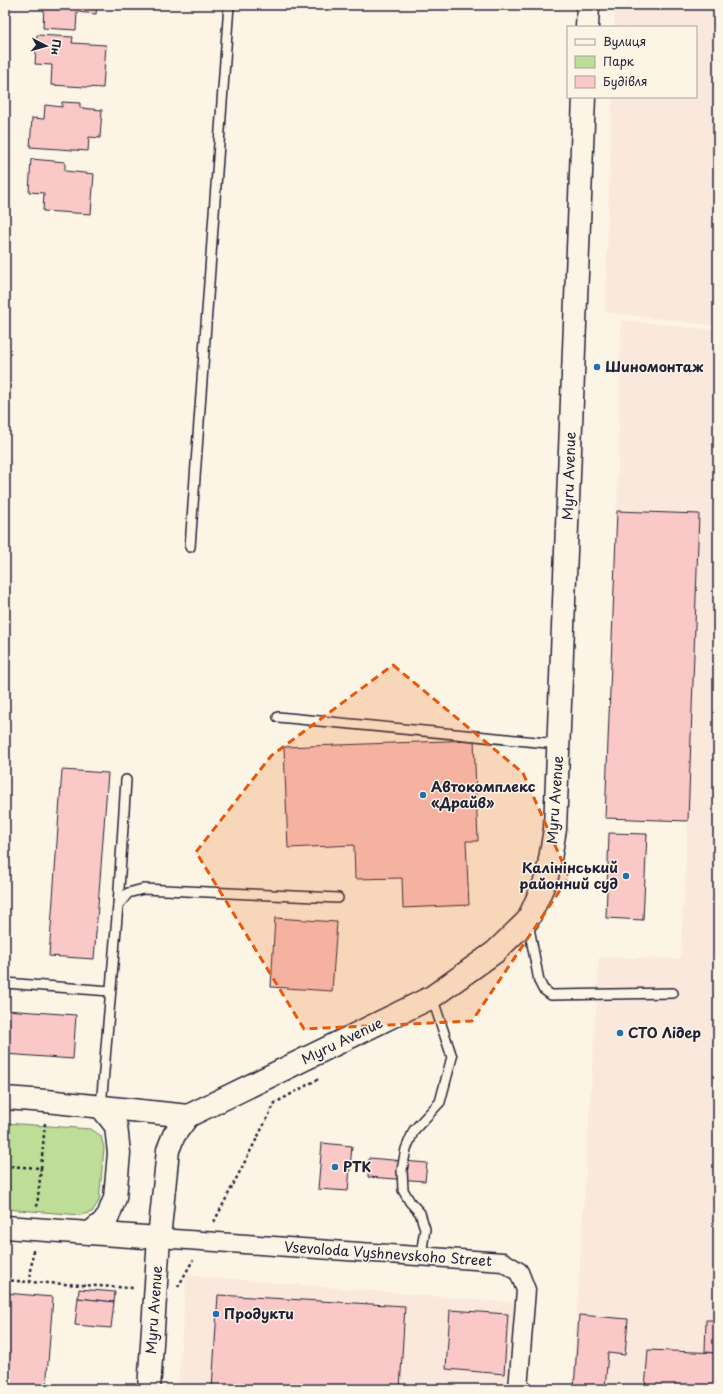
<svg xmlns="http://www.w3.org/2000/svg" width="723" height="1394" font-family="'Playpen Sans',sans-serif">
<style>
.built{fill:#fbe8dc}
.green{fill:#bedd96;stroke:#708068}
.building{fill:#fac9c7;stroke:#22223b}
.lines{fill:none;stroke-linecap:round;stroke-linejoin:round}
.service-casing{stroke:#22223b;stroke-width:12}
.minor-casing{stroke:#22223b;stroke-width:21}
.secondary-casing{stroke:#22223b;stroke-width:25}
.path{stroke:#22223b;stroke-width:2.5;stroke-dasharray:3 3;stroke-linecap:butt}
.service{stroke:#fcf5e5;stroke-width:9}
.minor{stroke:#fcf5e5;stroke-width:18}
.secondary{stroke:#fcf5e5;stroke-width:22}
.marked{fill:#e8590c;fill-opacity:0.2;stroke:#e8590c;stroke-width:3;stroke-dasharray:8 5;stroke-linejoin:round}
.poi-dot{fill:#1f6fb2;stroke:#fcf5e5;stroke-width:1.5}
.labels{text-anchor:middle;stroke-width:3;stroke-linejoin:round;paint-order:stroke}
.poi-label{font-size:14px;font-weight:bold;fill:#22223b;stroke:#fcf5e5;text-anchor:start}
.street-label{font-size:14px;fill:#22223b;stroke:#fcf5e5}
</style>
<rect width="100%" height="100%" fill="#fcf5e5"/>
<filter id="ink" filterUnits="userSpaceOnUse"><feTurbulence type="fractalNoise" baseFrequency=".025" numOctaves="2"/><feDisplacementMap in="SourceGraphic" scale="8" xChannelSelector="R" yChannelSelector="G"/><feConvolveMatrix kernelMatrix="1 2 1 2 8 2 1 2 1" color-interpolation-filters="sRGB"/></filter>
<g filter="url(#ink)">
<!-- built -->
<g class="built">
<path d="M614 5H718V326L605 312 612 97H696V27H614Z"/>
<path d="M621 320 718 330V1389H572L599 957 680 959 688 821 605 818 617 511Z"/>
<path d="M186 1275 515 1303 507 1389H178Z"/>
</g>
<!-- green -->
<path class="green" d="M5 1123 91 1129 101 1136 104 1148 99 1201 92 1212 81 1215 5 1209Z"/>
<!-- building -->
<g class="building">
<path d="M44 5H97L96 14 77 12 76 30 43 28Z"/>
<path d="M37 35 73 37 72 43 106 45 103 88 51 85 52 65 35 64Z"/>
<path d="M62 102 80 103V108L102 110 100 138 89 137 88 151 30 147 32 118 44 119 45 105 62 107Z"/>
<path d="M31 159 65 162V171L94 174 91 214 43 211 44 193 29 192Z"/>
<path d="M617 511 699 514 688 821 605 818Z"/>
<path d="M474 740 478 841H466L469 905 403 908 402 878 355 879 354 845 288 848 284 747Z"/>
<path d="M62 770 108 773 94 959 49 956Z"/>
<path d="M609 833 647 834 643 920 606 918Z"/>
<path d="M275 918 337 922 332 991 271 987Z"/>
<path d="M5 1010 76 1015 73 1059 5 1054Z"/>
<path d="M322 1143 352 1146 348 1191 318 1189Z"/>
<path d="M369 1158 427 1163 425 1181 368 1177Z"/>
<path d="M79 1289 115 1292 114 1302 78 1298Z"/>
<path d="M5 1293 53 1297 46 1389H5Z"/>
<path d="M218 1295 405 1306 400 1389H212Z"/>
<path d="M78 1298 114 1302 111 1328 75 1325Z"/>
<path d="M450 1310 508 1314 504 1374 446 1369Z"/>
<path d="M579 1315 628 1319 625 1355 608 1353 605 1389H574Z"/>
<path d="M706 1320H718V1353L705 1352Z"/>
<path d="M648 1350 718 1353V1389H645Z"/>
</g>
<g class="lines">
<defs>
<g id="service">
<path d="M190 547 229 5"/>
<path d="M278 717 558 744"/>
<path d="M118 905 126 780"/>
<path d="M528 922 539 981 543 989 551 995 673 993"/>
<path d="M5 983 110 991"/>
<path d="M101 1107 118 905 128 893 143 889 338 898"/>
<path d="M421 1255 425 1229 420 1213 410 1202 403 1190 402 1170 406 1149 414 1130 440 1102 452 1057 432 997"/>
</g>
<path id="minor" d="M159 1238 503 1262 519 1272 526 1290 518 1389"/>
<g id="secondary">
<path d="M587 27 588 5"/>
<path d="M5 1098 46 1101 188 1116"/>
<path d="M5 1227 159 1238"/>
<path d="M90 1233 107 1219 115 1198 119 1153 116 1126 101 1107"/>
<path d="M149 1389 159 1238 168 1150 174 1135 188 1116 432 997 495 952 528 920 547 877 555 829 584 97"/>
</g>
</defs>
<!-- service casing -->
<use href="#service" class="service-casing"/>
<!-- minor casing -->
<use href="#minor" class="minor-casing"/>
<!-- secondary casing -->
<use href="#secondary" class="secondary-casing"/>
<!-- path -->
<g class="path">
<path d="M5 1166 41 1168 37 1207"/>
<path d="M41 1168 45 1123"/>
<path d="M214 1222 275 1103 320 1078"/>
<path d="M33 1250 30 1282 133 1288"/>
<path d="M5 1280 30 1282"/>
<path d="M178 1287 193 1260"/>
</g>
<!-- service -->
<use href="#service" class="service"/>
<!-- minor -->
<use href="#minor" class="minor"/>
<!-- secondary -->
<use href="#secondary" class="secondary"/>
</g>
</g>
<!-- marked area -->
<path class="marked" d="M393 665 523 773 569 877 472 1021 304 1029 196 852 271 756Z"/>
<!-- markers -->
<g class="poi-dot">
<circle cx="597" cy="367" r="4"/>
<circle cx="423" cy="795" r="4"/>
<circle cx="626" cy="876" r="4"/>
<circle cx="620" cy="1033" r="4"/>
<circle cx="335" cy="1167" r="4"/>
<circle cx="216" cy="1314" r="4"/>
</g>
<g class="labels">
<!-- poi labels -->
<g class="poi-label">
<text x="605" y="372">Шиномонтаж</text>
<text x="431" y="792">Автокомплекс<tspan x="431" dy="16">«Драйв»</tspan></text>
<text x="618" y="873" text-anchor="end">Калінінський<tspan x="618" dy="16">районний суд</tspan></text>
<text x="628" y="1038">СТО Лідер</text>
<text x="343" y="1172">РТК</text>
<text x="224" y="1319">Продукти</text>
</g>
<!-- street labels -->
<g class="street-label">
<text transform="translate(569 476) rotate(-88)" y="5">Myru Avenue</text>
<text transform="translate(555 800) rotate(-86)" y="5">Myru Avenue</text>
<text transform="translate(342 1041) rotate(-26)" y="5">Myru Avenue</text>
<text transform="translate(388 1254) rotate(4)" y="5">Vsevoloda Vyshnevskoho Street</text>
<text transform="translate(154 1310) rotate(-86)" y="5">Myru Avenue</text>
</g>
</g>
<!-- margin -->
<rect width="723" height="1394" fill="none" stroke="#fcf5e5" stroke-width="20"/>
<rect x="10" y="10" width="703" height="1374" fill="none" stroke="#22223b" stroke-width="1.5" filter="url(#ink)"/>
<!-- legend -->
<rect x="567" y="26" width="130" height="72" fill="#fcf5e5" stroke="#a5a1a1"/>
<rect x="575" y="39" width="20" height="6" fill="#fcf5e5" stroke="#a5a1a1"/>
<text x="603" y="46" font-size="12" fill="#22223b">Вулиця</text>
<rect x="575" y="56" width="20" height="12" fill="#bedd96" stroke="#a5a1a1"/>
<text x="603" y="66" font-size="12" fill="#22223b">Парк</text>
<rect x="575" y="76" width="20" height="12" fill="#fac9c7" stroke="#a5a1a1"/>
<text x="603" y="86" font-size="12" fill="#22223b">Будівля</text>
<!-- north arrow -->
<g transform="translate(46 46) rotate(96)" stroke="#fcf5e5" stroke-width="3" paint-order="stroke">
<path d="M0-3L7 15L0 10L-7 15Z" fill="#22223b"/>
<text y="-6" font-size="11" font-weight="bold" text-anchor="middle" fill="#22223b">Пн</text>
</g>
</svg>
